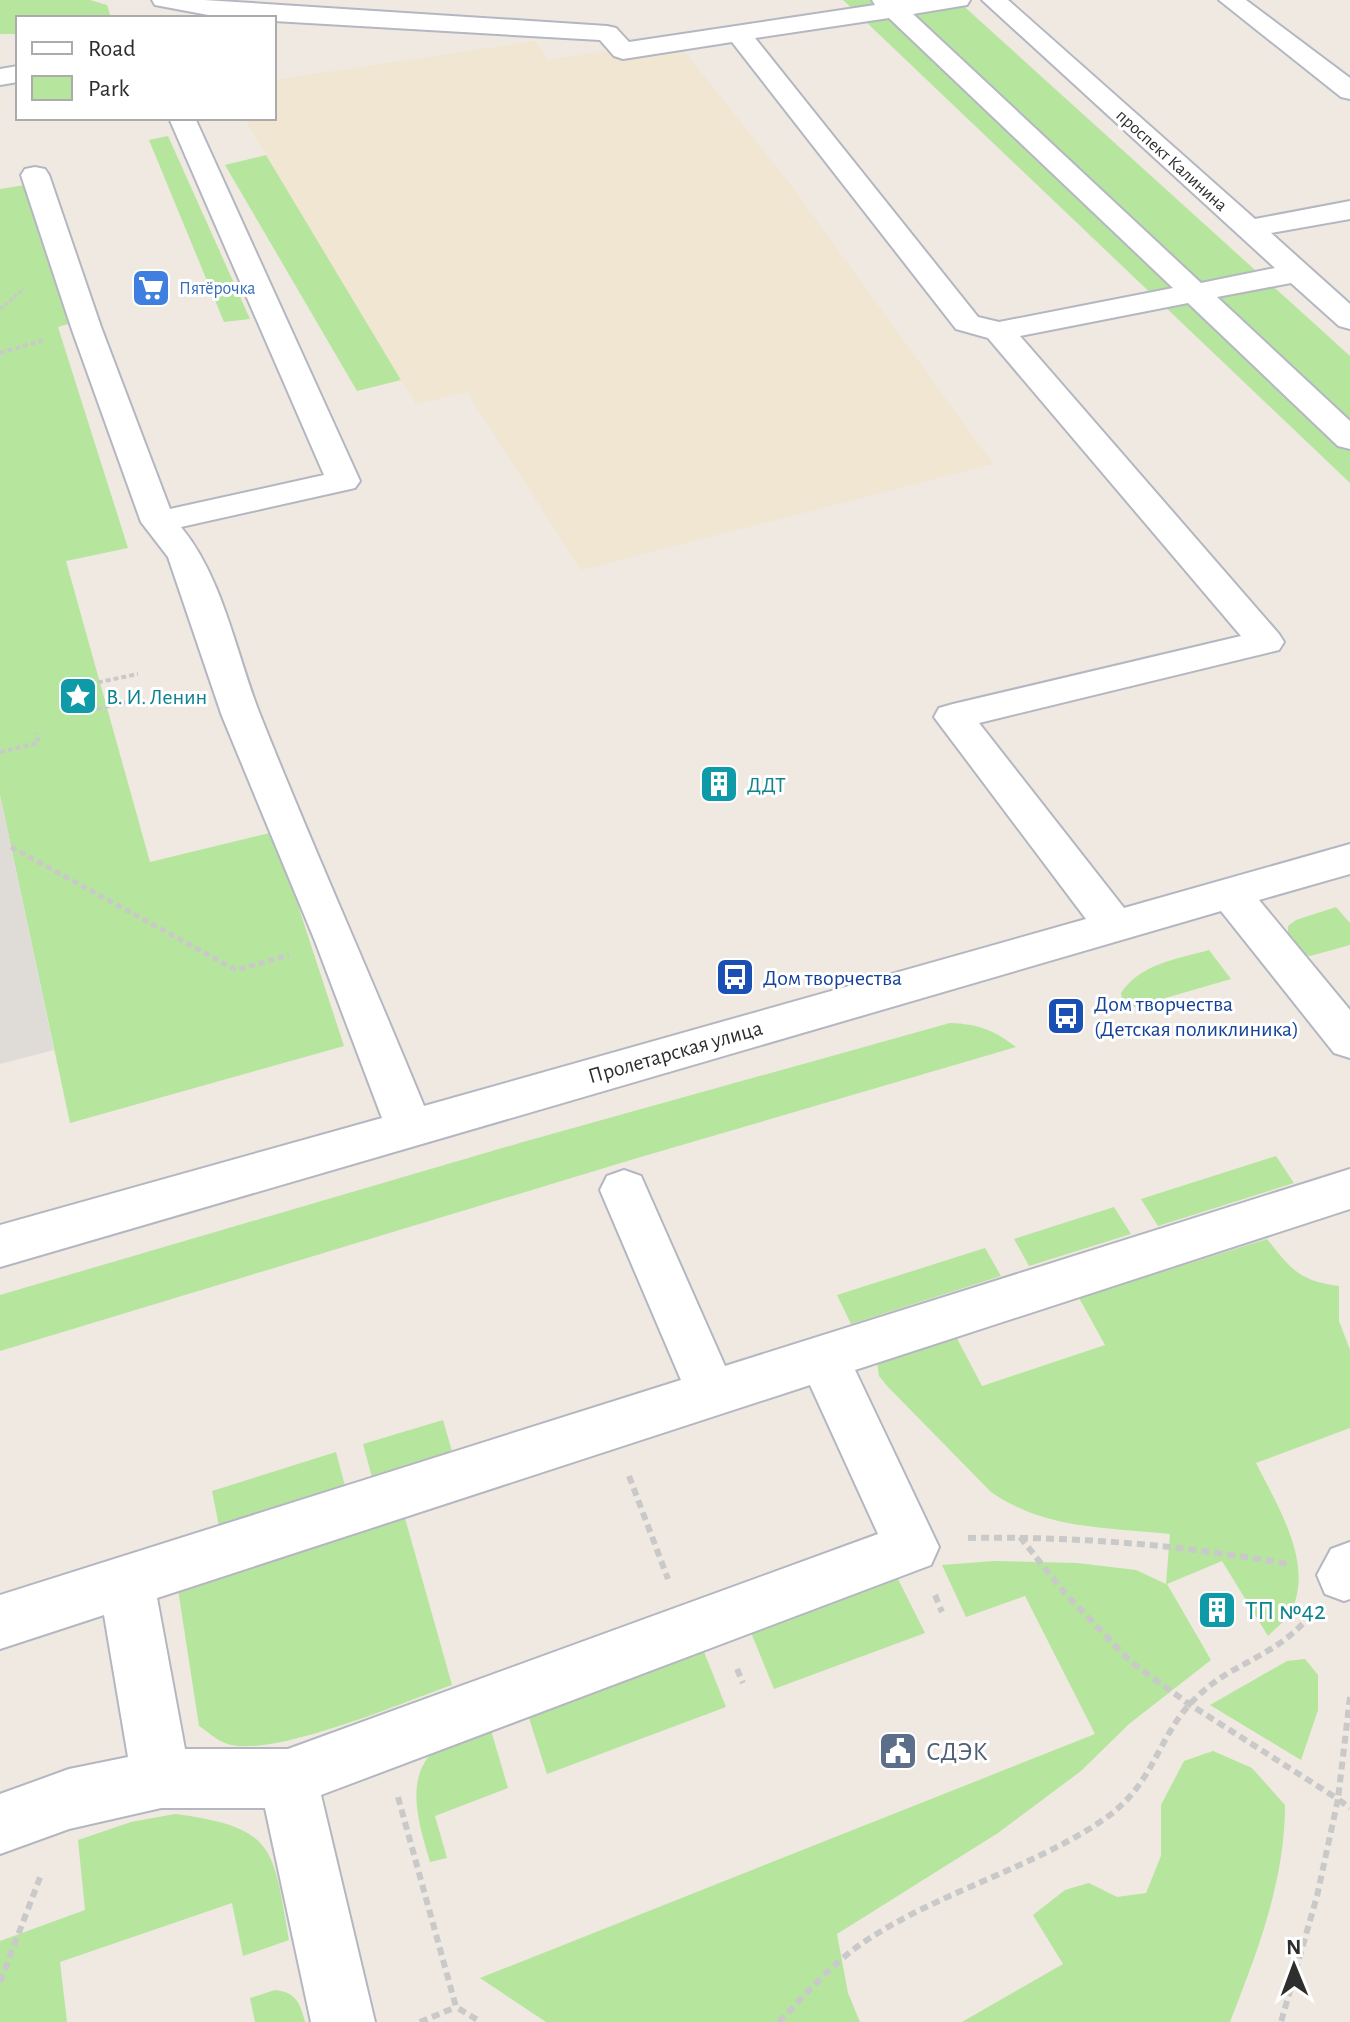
<svg xmlns="http://www.w3.org/2000/svg" width="1350" height="2022" font-family="'Alegreya Sans',sans-serif">
<style>
.education{fill:#f0e6d1}
.green{fill:#b6e59e}
.plaza{fill:#dfdcd8}
.lines{fill:none;stroke-linecap:round;stroke-linejoin:round}
.minor-casing{stroke:#b4b7c1;stroke-width:4}
.path-far3{stroke:#c9c9c9;stroke-width:3;stroke-dasharray:4 2;stroke-linecap:butt}
.path-far2{stroke:#c9c9c9;stroke-width:4;stroke-dasharray:5 3;stroke-linecap:butt}
.path-far1{stroke:#c9c9c9;stroke-width:5;stroke-dasharray:6 4;stroke-linecap:butt}
.path{stroke:#c9c9c9;stroke-width:6;stroke-dasharray:8 5;stroke-linecap:butt}
.minor{fill:#fff;fill-rule:evenodd}
.labels{text-anchor:middle;stroke-width:6;stroke-linejoin:round;paint-order:stroke}
.far-street-label{font-size:18px;fill:#2e2e2e;stroke:#fff}
.far-shop-label{font-size:18px;fill:#366cbe;stroke:#fff;text-anchor:start}
.culture-label{font-size:22px;fill:#0d838f;stroke:#fff;text-anchor:start}
.transit-label{font-size:22px;fill:#164399;stroke:#fff;text-anchor:start}
.street-label{font-size:22px;fill:#2e2e2e;stroke:#fff}
.near-culture-label{font-size:26px;fill:#0d838f;stroke:#fff;text-anchor:start}
.near-service-label{font-size:26px;fill:#4e5e75;stroke:#fff;text-anchor:start}
</style>
<rect width="100%" height="100%" fill="#efe9e1"/>
<!-- education -->
<path class="education" d="M535 41 548 60 676 41 790 184 993 464 581 570 467 392 416 404 244 118H274V80Z"/>
<!-- green -->
<g class="green">
<path d="M0 0H90L107 5 111 18H18V34H0Z"/>
<path d="M843 0H957L1350 356V483Z"/>
<path d="M168 136 250 319 224 322 149 140Z"/>
<path d="M266 155 401 380 357 391 225 165Z"/>
<path d="M31 184 78 321 58 327 128 548 66 561 150 862 274 832 344 1046 70 1123 0 795V189Z"/>
<path d="M1336 907 1350 923V945L1310 956 1301 954 1288 935V926L1296 920Z"/>
<path d="M1209 950 1231 979 1124 1010 1121 993C1140 964 1177 959 1209 950Z"/>
<path d="M950 1023C978 1024 994 1030 1016 1047L634 1159 0 1351V1295L523 1142Z"/>
<path d="M1276 1156 1294 1183 1158 1226 1141 1199Z"/>
<path d="M1114 1207 1131 1234 1029 1266 1014 1239Z"/>
<path d="M1267 1239C1291 1269 1299 1281 1339 1286V1321L1350 1350V1428L1256 1463C1277 1505 1316 1566 1290 1613 1285 1621 1275 1629 1268 1636L1222 1561 1167 1584 1211 1660 1129 1724 1081 1771 998 1833 837 1934 848 1993 860 2022H546L480 1978 1095 1734 1025 1596 966 1617 942 1565 994 1561 1077 1563 1136 1570 1166 1584 1170 1534C1106 1527 1046 1530 991 1492L888 1387 879 1376 877 1360 952 1329 982 1386 1105 1345 1079 1298Z"/>
<path d="M985 1248 1001 1276 851 1324 837 1295Z"/>
<path d="M443 1420 453 1455 373 1481 363 1444Z"/>
<path d="M336 1452 346 1490 220 1531 212 1491Z"/>
<path d="M403 1511 452 1685C406 1701 267 1761 225 1743 216 1740 207 1731 199 1726L177 1583Z"/>
<path d="M897 1577 925 1633 774 1689 750 1630Z"/>
<path d="M702 1647 726 1707 547 1774 527 1712Z"/>
<path d="M1305 1659 1318 1675V1710L1301 1760 1210 1705 1287 1661Z"/>
<path d="M490 1727 508 1788 435 1816 447 1858 430 1862C420 1827 402 1777 437 1748 449 1738 474 1733 490 1727Z"/>
<path d="M1213 1751 1252 1768 1285 1805C1285 1882 1257 1952 1230 2022H962L1063 1964 1033 1915 1065 1890 1089 1883 1117 1897 1146 1893 1161 1856V1805L1184 1761Z"/>
<path d="M175 1814C276 1827 273 1848 289 1940L243 1956 232 1903 60 1962 67 2022H0V1941L85 1910 78 1840 131 1822Z"/>
<path d="M275 1990C296 1992 300 2003 305 2022H255L250 1998Z"/>
</g>
<!-- plaza -->
<path class="plaza" d="M0 795 54 1050 0 1064Z"/>
<g class="lines">
<defs>
<g id="minor">
<path d="M152 0H204L607 26 616 28 629 42 875 5 872 0H970L967 5 913 14 1201 283 1275 268 982 0H1008L1255 219 1350 201V219L1271 233 1350 304V329L1339 326 1291 283 1217 297 1350 421V449L1338 446 1188 303 1020 336 1279 634 1284 642 1279 650 979 723 1124 908 1350 844V874L1259 900 1350 1010V1058L1334 1053 1221 911 0 1267V1225L382 1118 315 941 222 716 168 557 141 522 71 327 21 175 25 169 35 167 45 169 49 175 101 327 170 509 324 475 169 118H195L360 481 355 488 181 527C224 579 236 655 261 717 313 848 371 976 424 1106L1086 919 934 717 939 708 953 704 1241 636 988 338 956 329 732 42 623 59 614 56 600 40 274 21V18L219 17 155 5ZM889 18 1173 288 999 322 978 317 755 38Z"/>
<path d="M1219 0H1246L1350 78V99L1341 97Z"/>
<path d="M18 66V82L0 85V69Z"/>
<path d="M1350 1169V1209L855 1370 939 1547 931 1565 321 1795 375 2022H311L265 1808H161L69 1829 0 1854V1794L69 1769 128 1757 104 1615 0 1649V1595L681 1380 600 1190 607 1176 624 1170 641 1176 725 1366ZM810 1385 878 1534 288 1749H185L157 1598Z"/>
<path d="M1350 1542V1599L1344 1601 1325 1594 1317 1575 1331 1549Z"/>
</g>
</defs>
<!-- minor casing -->
<use href="#minor" class="minor-casing"/>
<!-- path-far3 -->
<g class="path-far3">
<path d="M0 309 24 289"/>
<path d="M39 341 43 340"/>
</g>
<!-- path-far2 -->
<g class="path-far2">
<path d="M0 353 43 340"/>
<path d="M90 684 138 674"/>
<path d="M97 709 144 698"/>
<path d="M0 752 38 743 37 733"/>
</g>
<!-- path-far1 -->
<path class="path-far1" d="M11 847 236 970 289 955"/>
<!-- path -->
<g class="path">
<path d="M629 1476 668 1579"/>
<path d="M1020 1537 1063 1591 1131 1662 1189 1704 1338 1799 1317 1896 1281 2022"/>
<path d="M968 1538C1075 1536 1182 1545 1288 1564"/>
<path d="M935 1595 942 1612"/>
<path d="M737 1669 743 1683"/>
<path d="M1350 1697 1338 1799 1350 1808"/>
<path d="M398 1797 456 2007 481 2022"/>
<path d="M0 1982 41 1875"/>
<path d="M420 2022 456 2007"/>
<path d="M779 2022C807 1993 833 1962 867 1940 940 1892 1027 1870 1100 1822 1158 1784 1155 1735 1199 1695 1232 1663 1274 1657 1307 1619"/>
</g>
<!-- minor -->
<use href="#minor" class="minor"/>
</g>
<!-- icons -->
<defs>
<symbol id="supermarket-square" viewBox="-11 -11 22 22"><rect x="-9" y="-9" width="18" height="18" rx="4" fill="#3f7fe0" stroke="#fff"/><path d="M-6-5.5h2.5l.6 2H6L4.5 2H-2.5L-4.4-4H-6ZM-1.5 3.2a1.3 1.3 0 1 0 .1 0ZM3 3.2a1.3 1.3 0 1 0 .1 0Z" fill="#fff"/></symbol>
<symbol id="sight-square" viewBox="-11 -11 22 22"><rect x="-9" y="-9" width="18" height="18" rx="4" fill="#0f9aa8" stroke="#fff"/><path d="M0-6L1.8-2.2L6-1.7L2.9 1.2L3.7 5.4L0 3.3L-3.7 5.4L-2.9 1.2L-6-1.7L-1.8-2.2Z" fill="#fff"/></symbol>
<symbol id="building-square" viewBox="-11 -11 22 22"><rect x="-9" y="-9" width="18" height="18" rx="4" fill="#0f9aa8" stroke="#fff"/><path d="M-4-6H4V6H1V3H-1V6H-4ZM-2.5-4.3h1.7v1.8h-1.7ZM.8-4.3h1.7v1.8H.8ZM-2.5-1h1.7V.8h-1.7ZM.8-1h1.7V.8H.8Z" fill="#fff"/></symbol>
<symbol id="bus-square" viewBox="-11 -11 22 22"><rect x="-9" y="-9" width="18" height="18" rx="4" fill="#1a4fb4" stroke="#fff"/><path d="M-5-6H5V4H4V6H2V4H-2V6H-4V4H-5ZM-3.5-4V0h7V-4ZM-3.5 1.2v1.5H-2V1.2ZM2 1.2v1.5H3.5V1.2Z" fill="#fff"/></symbol>
<symbol id="civic-square" viewBox="-11 -11 22 22"><rect x="-9" y="-9" width="18" height="18" rx="4" fill="#5c6f8a" stroke="#fff"/><path d="M-.6-6.5H3V-4.5H.6V-3L4-1V1h2V6H-6V1h2V-1L-.6-3ZM-1.2 2.5V6h2.4V2.5Z" fill="#fff"/></symbol>
</defs>
<g fill-rule="evenodd">
<use href="#supermarket-square" x="129" y="266" width="44" height="44"/>
<use href="#sight-square" x="56" y="674" width="44" height="44"/>
<use href="#building-square" x="697" y="762" width="44" height="44"/>
<use href="#bus-square" x="713" y="955" width="44" height="44"/>
<use href="#bus-square" x="1044" y="994" width="44" height="44"/>
<use href="#building-square" x="1195" y="1588" width="44" height="44"/>
<use href="#civic-square" x="876" y="1729" width="44" height="44"/>
</g>
<g class="labels">
<!-- far-street labels -->
<g class="far-street-label">
<text transform="translate(1172 160) rotate(42)" y="6">проспект Калинина</text>
</g>
<!-- far-shop labels -->
<g class="far-shop-label">
<text x="179" y="294">Пятёрочка</text>
</g>
<!-- culture labels -->
<g class="culture-label">
<text x="106" y="704">В. И. Ленин</text>
<text x="747" y="792">ДДТ</text>
</g>
<!-- transit labels -->
<g class="transit-label">
<text x="763" y="985">Дом творчества</text>
<text x="1094" y="1011">Дом творчества<tspan x="1094" dy="25">(Детская поликлиника)</tspan></text>
</g>
<!-- street labels -->
<g class="street-label">
<text transform="translate(675 1051) rotate(-16)" y="8">Пролетарская улица</text>
</g>
<!-- near-culture labels -->
<g class="near-culture-label">
<text x="1245" y="1619">ТП №42</text>
</g>
<!-- near-service labels -->
<g class="near-service-label">
<text x="926" y="1760">СДЭК</text>
</g>
</g>
<!-- legend -->
<rect x="16" y="16" width="260" height="104" fill="#ffffff" stroke="#ababab" stroke-width="2"/>
<rect x="32" y="42" width="40" height="12" fill="#ffffff" stroke="#ababab" stroke-width="2"/>
<text x="88" y="56" font-size="24" fill="#2e2e2e">Road</text>
<rect x="32" y="76" width="40" height="24" fill="#b6e59e" stroke="#ababab" stroke-width="2"/>
<text x="88" y="96" font-size="24" fill="#2e2e2e">Park</text>
<!-- north arrow -->
<g transform="translate(1294 1966) rotate(359)" stroke="#ffffff" stroke-width="6" paint-order="stroke">
<path d="M0-6L14 30L0 20L-14 30Z" fill="#2e2e2e"/>
<text y="-12" font-size="22" font-weight="bold" text-anchor="middle" fill="#2e2e2e">N</text>
</g>
</svg>
